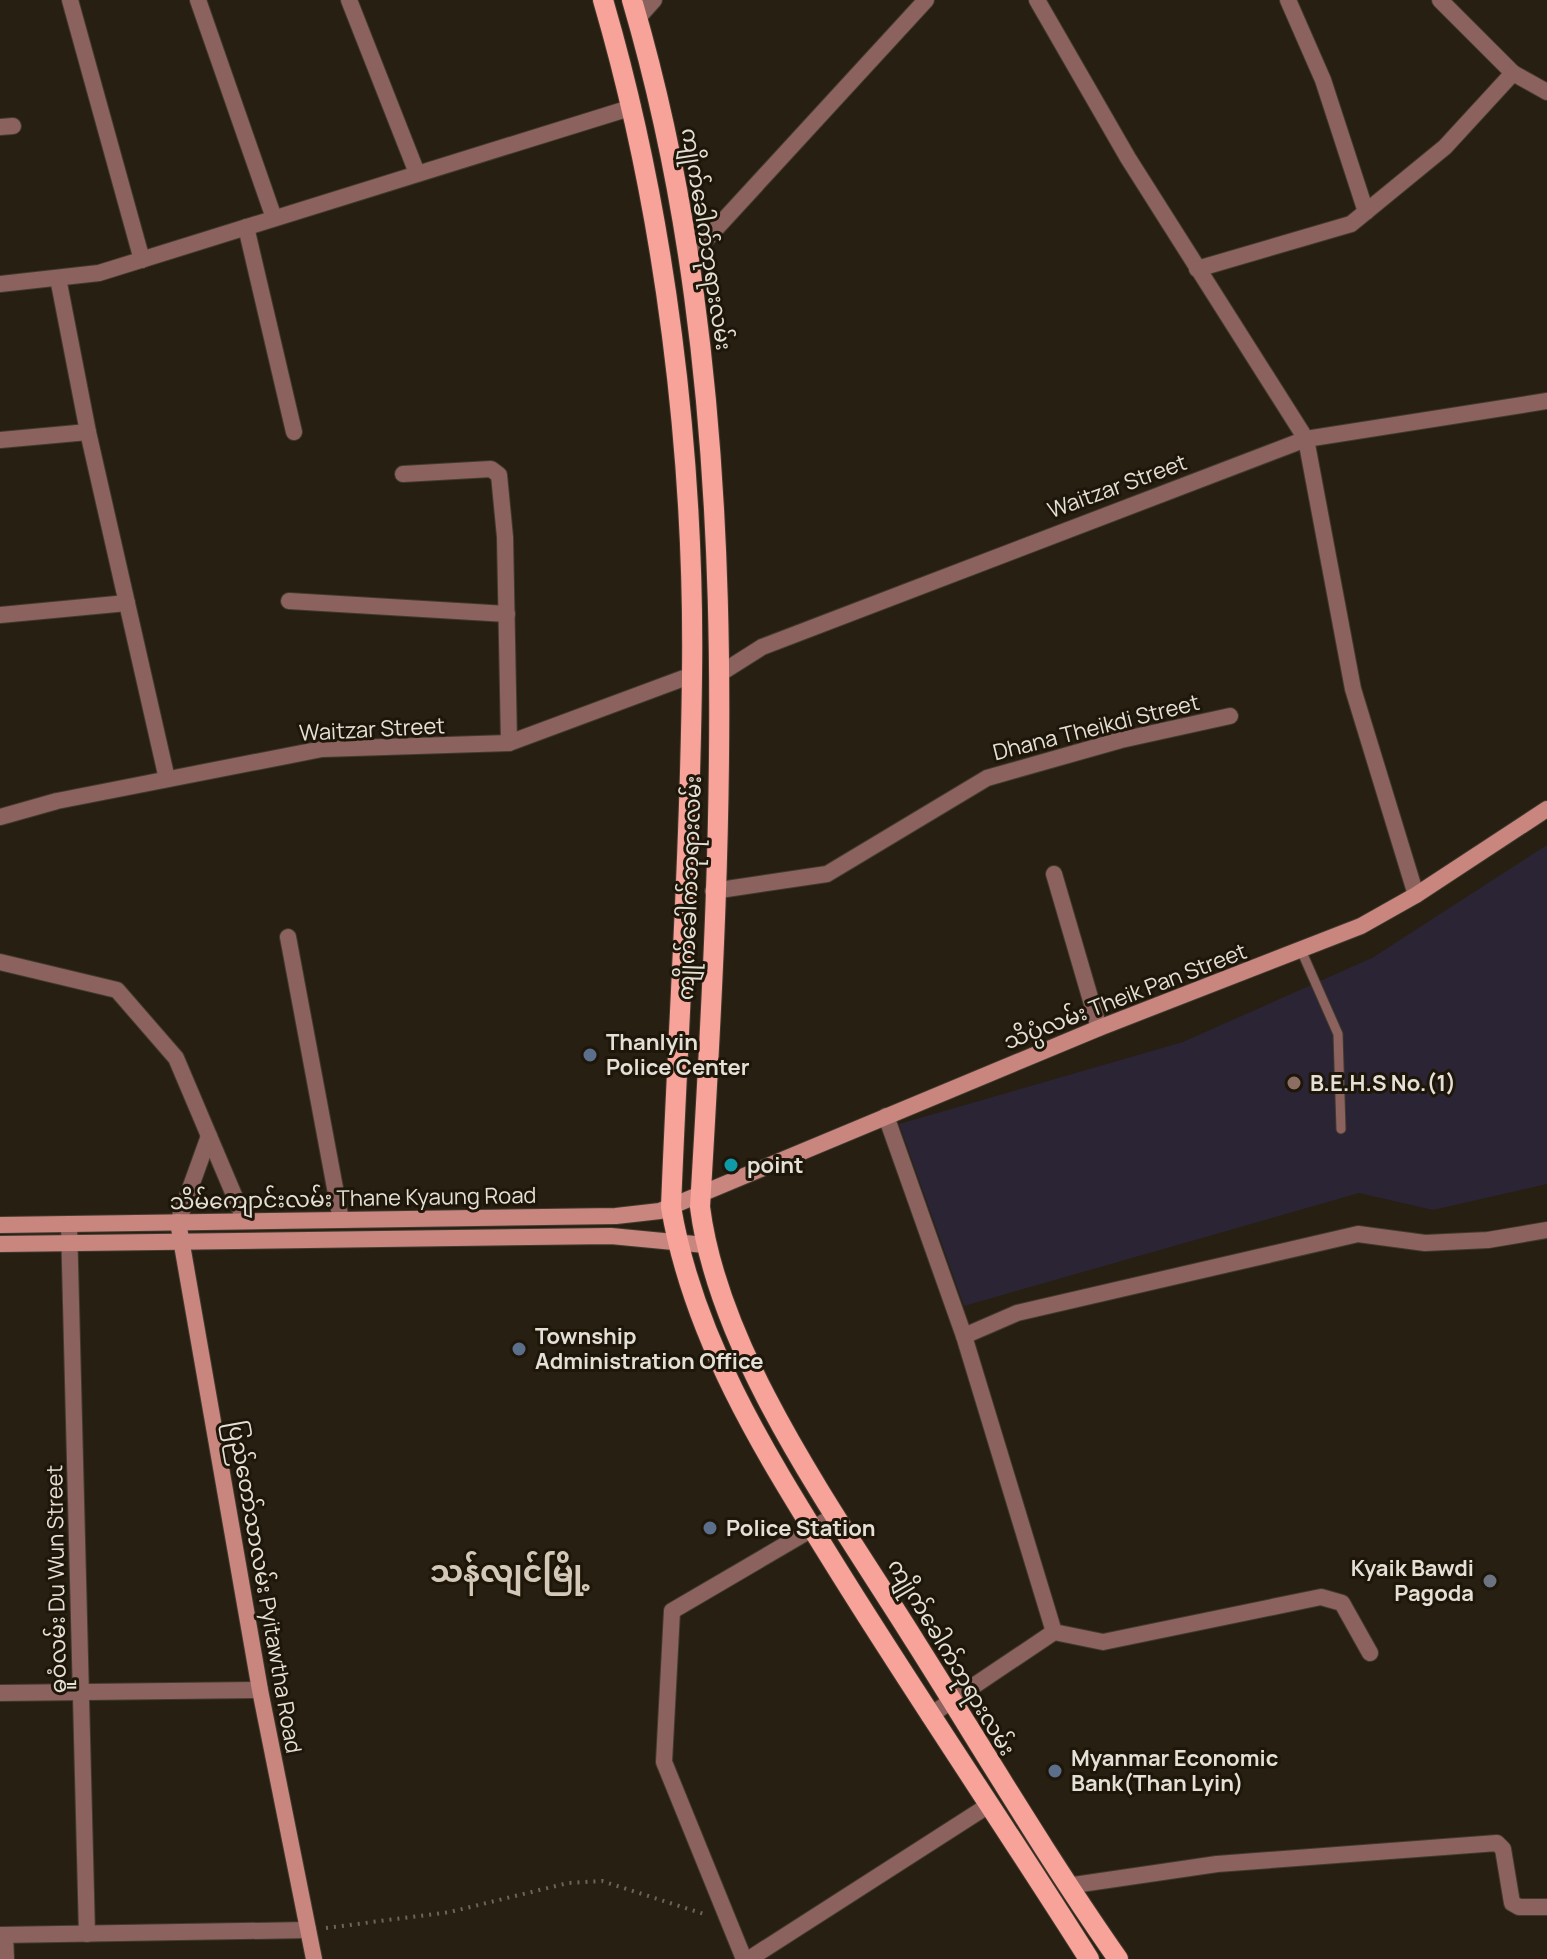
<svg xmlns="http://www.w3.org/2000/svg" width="1547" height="1959" font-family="Manrope,'Noto Sans Myanmar',sans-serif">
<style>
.education{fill:#2b2434}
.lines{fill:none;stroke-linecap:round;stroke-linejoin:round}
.lane-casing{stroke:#423a2e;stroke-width:11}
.street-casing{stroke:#423a2e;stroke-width:18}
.secondary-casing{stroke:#423a2e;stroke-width:18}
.primary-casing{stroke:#423a2e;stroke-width:22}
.path{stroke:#6c6559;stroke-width:4;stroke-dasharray:2 6;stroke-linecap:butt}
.lane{stroke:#8b625d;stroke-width:9}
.street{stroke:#8b625d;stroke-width:16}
.secondary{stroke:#c8867f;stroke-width:16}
.primary{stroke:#f8a399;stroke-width:20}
.service-dot{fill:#5c6f8a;stroke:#1d1609;stroke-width:3}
.education-dot{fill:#8d6e63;stroke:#1d1609;stroke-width:3}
.culture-dot{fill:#0f9aa8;stroke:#1d1609;stroke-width:3}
.worship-dot{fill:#6b7280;stroke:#1d1609;stroke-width:3}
.labels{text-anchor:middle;stroke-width:6;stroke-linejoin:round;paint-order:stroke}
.street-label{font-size:22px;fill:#e5e0d7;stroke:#1d1609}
.poi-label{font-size:22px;font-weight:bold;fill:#e5e0d7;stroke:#1d1609;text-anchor:start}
.district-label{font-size:30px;font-weight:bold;fill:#d4c9b8;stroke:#1d1609}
</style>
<rect width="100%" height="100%" fill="#271f12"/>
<!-- education -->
<path class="education" d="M1547 845V1184L1433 1210 1359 1193 964 1306 899 1124 1183 1042 1372 958Z"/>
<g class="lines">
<defs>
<path id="lane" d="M1301 950 1338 1034 1341 1129"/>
<g id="street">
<path d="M70 0 142 260"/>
<path d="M198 0 274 218"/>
<path d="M349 0 417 173"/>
<path d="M1037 0 1128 158 1306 439 1353 689 1416 895"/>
<path d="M1288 0 1323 80 1366 212"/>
<path d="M1440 0 1513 73 1547 92"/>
<path d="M637 19 654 0"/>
<path d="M0 127 13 126"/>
<path d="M246 227 294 432"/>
<path d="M689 258 926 0"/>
<path d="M1197 269 1351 224 1445 147 1513 73"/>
<path d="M58 278 88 432 167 779"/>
<path d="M0 284 99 273 633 107"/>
<path d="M0 440 88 432"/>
<path d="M403 474 491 469 499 475 505 537 509 743"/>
<path d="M289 601 507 614"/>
<path d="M0 615 127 603"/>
<path d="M721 673 762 647 1306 439 1547 401"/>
<path d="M0 817 57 801 322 749 509 743 692 675"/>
<path d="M1054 874 1099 1028"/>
<path d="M713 891 827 874 987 778 1121 740 1230 716"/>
<path d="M288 937 341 1220"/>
<path d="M0 962 117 990 176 1058 245 1221"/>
<path d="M886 1116 964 1336 1054 1632"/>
<path d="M178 1222 209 1136"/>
<path d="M69 1224 87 1934"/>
<path d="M964 1336 1017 1313 1358 1234 1425 1243 1488 1240 1547 1230"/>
<path d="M0 1693 260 1690"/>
<path d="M929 1716 1054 1632 1103 1642 1321 1597 1342 1603 1370 1653"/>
<path d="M1067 1886 1217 1864 1497 1843 1503 1849 1512 1903 1519 1907H1547"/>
<path d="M0 1935 308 1930"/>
<path d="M5 1935 6 1959"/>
<path d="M744 1959 664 1762 672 1611 836 1515"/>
<path d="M749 1959 989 1805"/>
</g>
<g id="secondary">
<path d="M178 1222 260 1690 314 1959"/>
<path d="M0 1225 616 1216 660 1211 1099 1028 1361 926 1416 895 1547 809"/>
<path d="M0 1244 611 1236 705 1245"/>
</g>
<g id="primary">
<path d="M603 0C665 212 695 455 692 676 690 853 678 1030 671 1207 694 1344 771 1462 843 1578 923 1706 1008 1831 1089 1959"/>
<path d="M632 0C746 388 724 807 700 1207 719 1356 837 1516 916 1643 983 1749 1046 1856 1118 1959"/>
</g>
</defs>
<!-- lane casing -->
<use href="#lane" class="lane-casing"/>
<!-- street casing -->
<use href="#street" class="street-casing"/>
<!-- secondary casing -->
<use href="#secondary" class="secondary-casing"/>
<!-- primary casing -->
<use href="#primary" class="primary-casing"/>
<!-- path -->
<path class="path" d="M326 1928 450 1912 568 1883 602 1881 707 1915"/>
<!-- lane -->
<use href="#lane" class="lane"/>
<!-- street -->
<use href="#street" class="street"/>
<!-- secondary -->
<use href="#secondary" class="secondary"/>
<!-- primary -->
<use href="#primary" class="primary"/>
</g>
<!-- markers -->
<g class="service-dot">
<circle cx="590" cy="1055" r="8"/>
<circle cx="519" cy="1349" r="8"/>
<circle cx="710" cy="1528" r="8"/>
<circle cx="1055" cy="1771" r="8"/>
</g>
<circle class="education-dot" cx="1294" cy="1083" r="8"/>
<circle class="culture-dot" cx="731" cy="1165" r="8"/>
<circle class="worship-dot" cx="1490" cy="1581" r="8"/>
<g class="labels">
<!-- street labels -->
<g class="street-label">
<text transform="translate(707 239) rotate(81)" y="8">ကျိုက်ခေါက်ဘုရားလမ်း</text>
<text transform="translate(1117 486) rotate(-20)" y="8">Waitzar Street</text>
<text transform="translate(1096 727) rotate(-14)" y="8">Dhana Theikdi Street</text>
<text transform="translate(372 729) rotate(-3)" y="8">Waitzar Street</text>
<text transform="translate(689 888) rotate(-88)" y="8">ကျိုက်ခေါက်ဘုရားလမ်း</text>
<text transform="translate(1125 996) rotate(-21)" y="8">သိပ္ပံလမ်း Theik Pan Street</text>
<text transform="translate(353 1198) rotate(-1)" y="8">သိမ်ကျောင်းလမ်း Thane Kyaung Road</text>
<text transform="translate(56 1579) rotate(-91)" y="8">ဓူဝံလမ်း Du Wun Street</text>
<text transform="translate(265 1587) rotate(80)" y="8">ပြည်တော်သာလမ်း Pyitawtha Road</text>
<text transform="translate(952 1657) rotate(59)" y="8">ကျိုက်ခေါက်ဘုရားလမ်း</text>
</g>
<!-- poi labels -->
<g class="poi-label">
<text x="606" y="1050">Thanlyin<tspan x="606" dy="25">Police Center</tspan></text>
<text x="1310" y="1091">B.E.H.S No.(1)</text>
<text x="747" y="1173">point</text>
<text x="535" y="1344">Township<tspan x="535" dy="25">Administration Office</tspan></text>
<text x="726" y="1536">Police Station</text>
<text x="1474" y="1576" text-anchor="end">Kyaik Bawdi<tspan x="1474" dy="25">Pagoda</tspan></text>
<text x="1071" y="1766">Myanmar Economic<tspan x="1071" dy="25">Bank(Than Lyin)</tspan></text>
</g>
<!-- district labels -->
<g class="district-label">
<text x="510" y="1582">သန်လျင်မြို့</text>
</g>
</g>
</svg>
